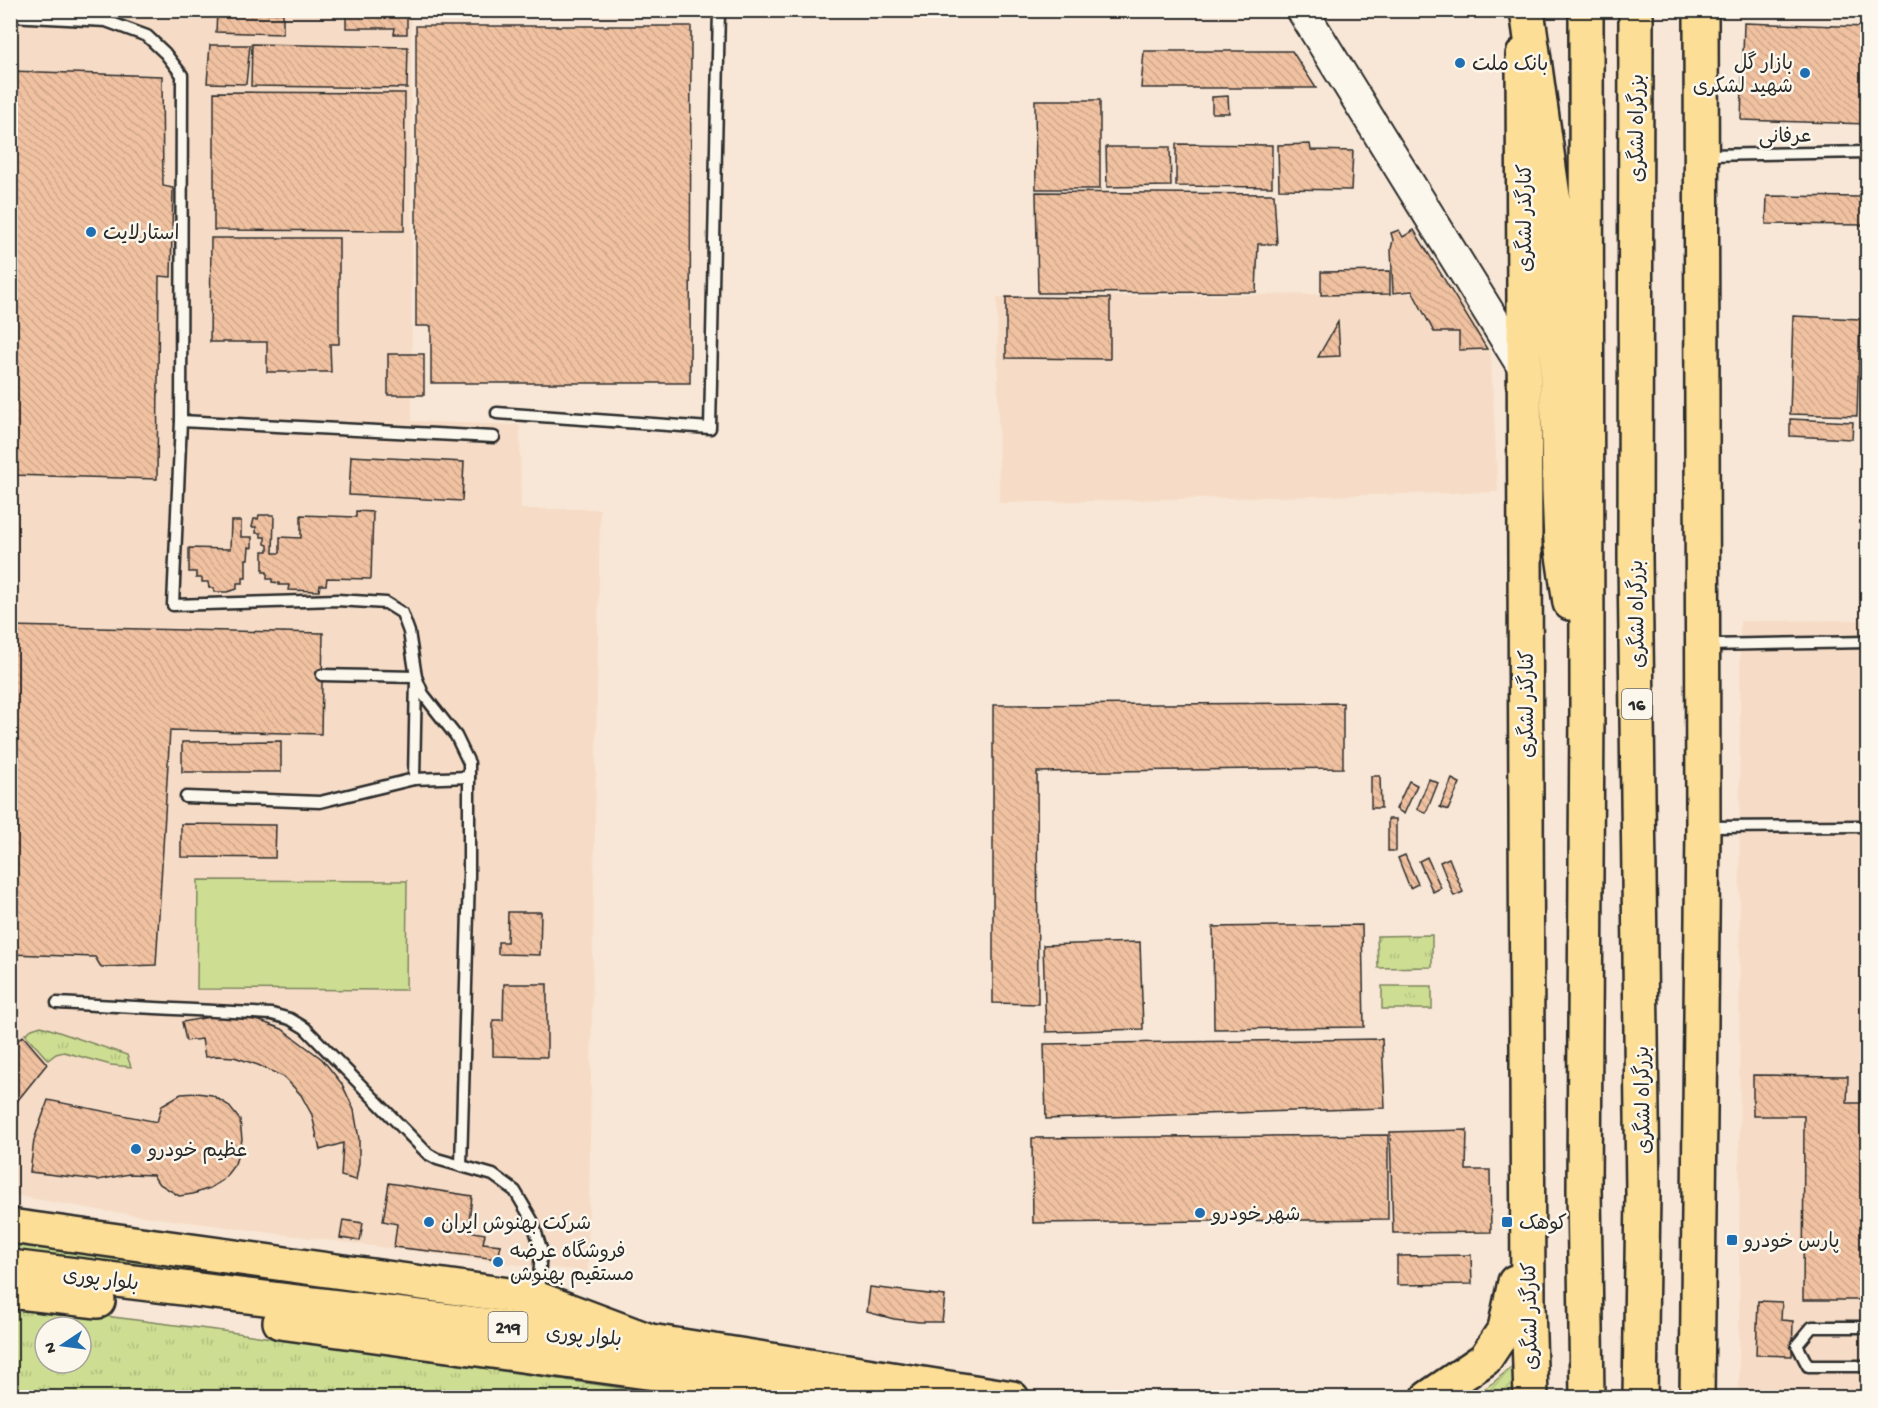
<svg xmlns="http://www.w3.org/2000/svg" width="1878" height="1408" font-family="'Gochi Hand','Playpen Sans Arabic',sans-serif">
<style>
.built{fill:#f6dcc6}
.grass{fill:url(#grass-tufts);stroke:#7c845e;stroke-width:1.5;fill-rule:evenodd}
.garden{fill:url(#garden-furrows);stroke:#7c845e;stroke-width:1.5}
.pitch{fill:#cdde92;stroke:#7c845e;stroke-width:1.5}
.building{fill:url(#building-back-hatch);stroke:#2b2b2b;stroke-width:1.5}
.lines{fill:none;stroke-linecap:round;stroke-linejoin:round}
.lane-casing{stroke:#2b2b2b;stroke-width:15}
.secondary-casing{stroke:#2b2b2b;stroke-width:34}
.primary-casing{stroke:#2b2b2b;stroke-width:38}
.highway-casing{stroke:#2b2b2b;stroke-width:38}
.lane{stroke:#fbf7ec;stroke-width:10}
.secondary{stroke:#fbf7ec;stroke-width:30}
.primary{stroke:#fdde96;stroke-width:33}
.highway{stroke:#fdde96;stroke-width:33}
.poi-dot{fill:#1f6fb2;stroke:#fbf7ec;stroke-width:2}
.labels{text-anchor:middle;stroke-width:5;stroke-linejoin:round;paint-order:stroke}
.shield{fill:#fbf7ec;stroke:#696865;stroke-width:1.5}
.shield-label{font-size:18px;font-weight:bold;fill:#2b2b2b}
.poi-label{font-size:20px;fill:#2b2b2b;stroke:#fbf7ec;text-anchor:start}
.street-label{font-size:20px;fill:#2b2b2b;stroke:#fbf7ec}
</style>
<defs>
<pattern id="grass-tufts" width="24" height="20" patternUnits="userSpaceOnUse" patternTransform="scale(1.5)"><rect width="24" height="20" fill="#cdde92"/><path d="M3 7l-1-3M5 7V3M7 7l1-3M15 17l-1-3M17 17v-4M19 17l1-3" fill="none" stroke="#b0bf7e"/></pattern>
<pattern id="garden-furrows" width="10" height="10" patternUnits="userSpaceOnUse" patternTransform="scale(1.5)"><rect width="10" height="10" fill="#cdde92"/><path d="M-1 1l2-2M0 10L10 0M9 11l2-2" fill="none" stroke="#b0bf7e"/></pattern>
<pattern id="building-back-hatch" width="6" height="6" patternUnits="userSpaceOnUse" patternTransform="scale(1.5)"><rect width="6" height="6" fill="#f1c2a1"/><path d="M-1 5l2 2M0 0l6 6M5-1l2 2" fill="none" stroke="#cfa78b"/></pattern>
</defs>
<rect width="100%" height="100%" fill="#f8e7d6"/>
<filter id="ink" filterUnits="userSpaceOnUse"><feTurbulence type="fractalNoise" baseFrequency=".0167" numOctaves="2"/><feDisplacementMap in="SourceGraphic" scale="12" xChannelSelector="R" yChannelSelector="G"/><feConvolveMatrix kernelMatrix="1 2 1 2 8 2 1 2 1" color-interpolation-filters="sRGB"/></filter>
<g filter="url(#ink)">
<!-- built -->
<g class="built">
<path d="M10 11H411L412 421 520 425 521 509H600L588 1271 526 1266 104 1211 11 1195Z"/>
<path d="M1460 293 1491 356 1498 492 999 503 997 297Z"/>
<path d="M1867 620V1397L1739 1398 1740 621Z"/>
</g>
<!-- grass -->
<g class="grass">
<path d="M1432 935V967L1378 968 1377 936Z"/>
<rect x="1382" y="986" width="50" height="23"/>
<path d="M41 1026 127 1055 131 1067 111 1065 64 1052 56 1054 48 1060 25 1034 32 1029Z"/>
<path d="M11 1239 462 1301 486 1316 11 1260Z"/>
<path d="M10 1304 223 1331 684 1397H11ZM45 1327H81V1363H45Z"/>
</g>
<!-- garden -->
<path class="garden" d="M1516 1363V1397L1471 1398 1494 1382Z"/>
<!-- pitch -->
<path class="pitch" d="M198 880 407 881 406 990 197 989Z"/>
<!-- building -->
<g class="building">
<path d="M217 11 283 13V34L216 32Z"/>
<path d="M346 14 407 15V34H394L395 28H346Z"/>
<path d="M1744 23 1868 27V124L1741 120Z"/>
<path d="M416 26H691L690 383H431V326H416Z"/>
<path d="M252 44 408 47 407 88 251 86Z"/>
<path d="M210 45H250L246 84 207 83Z"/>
<path d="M1144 51H1292L1316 88H1141Z"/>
<path d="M10 71 162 76 163 186 173 188 171 277 159 276 157 479 10 475Z"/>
<path d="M214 92 405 93 404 231 214 230Z"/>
<path d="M1228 96 1229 113H1212V97Z"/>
<path d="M1035 100H1100V189H1036Z"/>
<path d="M1176 144 1272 145V187L1176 186Z"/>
<path d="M1310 144 1311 150 1353 151 1351 190 1279 189 1278 145Z"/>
<path d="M1106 147H1170L1171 186 1107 187Z"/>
<path d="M1036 192 1274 194 1277 244H1258L1256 292 1038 293Z"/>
<path d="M1767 196 1866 197 1865 225 1766 224Z"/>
<path d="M1399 230 1403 237 1414 230 1487 349 1459 350V332H1434L1412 291 1393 293 1391 249 1393 240 1391 233Z"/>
<path d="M211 238H339V344H330L331 372H267V342H210Z"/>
<path d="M1390 271V294L1321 295V272Z"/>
<path d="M1006 297 1110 298V359L1006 358Z"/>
<path d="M1793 316 1860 319 1857 416 1790 414Z"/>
<path d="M1338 322 1340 356 1318 357Z"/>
<rect x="388" y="354" width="36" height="41"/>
<path d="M1790 419 1853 422 1852 439 1790 436Z"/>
<path d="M351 456 464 462 462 501 349 495Z"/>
<path d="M356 511 373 512 371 579 327 578 326 585H320L319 591 288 590 289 585H279V583L272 582V579H267V572H263V551H268V545L265 544V537H261V533H256V527H252L254 519H258L259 515H274L273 553H280V537L301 538V515L356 517Z"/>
<path d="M231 521H241V537H252V548L249 547 248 559H246V578H243V583H237V589L227 592H214V588H209L208 582H202V578H196V572H189V548L230 549Z"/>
<path d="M10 626 323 633 321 734 170 730 156 965 101 967 95 957 10 954Z"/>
<path d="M1343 703V768L1037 772 1038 1004 993 1003V705Z"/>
<path d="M281 741V772H182V742Z"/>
<path d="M1371 776H1380L1381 808H1371Z"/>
<path d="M1429 779 1438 783 1426 813 1417 809Z"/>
<path d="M1452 779 1460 783 1448 810 1440 807Z"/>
<path d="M1409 781 1417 785 1404 814 1396 809Z"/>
<rect x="1388" y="819" width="8" height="32"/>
<path d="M181 824 276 825 275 858 181 857Z"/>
<path d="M1405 855 1418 884 1410 888 1398 858Z"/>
<path d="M1427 857 1441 888 1433 892 1419 861Z"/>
<path d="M1449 858 1463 892 1454 896 1440 862Z"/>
<path d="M508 912H541L540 955 498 954V942H507Z"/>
<path d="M1362 925 1364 1027 1214 1029 1213 927Z"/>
<path d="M1140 942 1143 1029 1046 1032 1043 945Z"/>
<path d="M504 984H547V1057L493 1056V1020H503Z"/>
<path d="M215 1016H238L260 1021 282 1029 322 1059 342 1084 354 1110 359 1139V1163L356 1180 341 1176 343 1143 320 1150 312 1115 301 1095 284 1077 258 1065 234 1057 217 1056 205 1057 202 1039 186 1041 182 1022Z"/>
<path d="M23 1036 47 1064 18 1100 10 1118V1047Z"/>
<path d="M1382 1039 1385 1108 1046 1119 1044 1044Z"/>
<path d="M1753 1075 1848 1076 1847 1103H1868V1300H1803L1804 1116H1753Z"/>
<path d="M197 1093 212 1095 228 1105 240 1120 242 1140 235 1164 223 1180 210 1188 193 1194 179 1196 158 1183 153 1175 129 1174 98 1180 30 1172 34 1140 48 1100 157 1122 162 1105 181 1094Z"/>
<path d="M1467 1130 1466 1170H1490L1491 1232 1393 1233 1390 1132Z"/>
<path d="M1388 1135V1219L1033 1223 1032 1138Z"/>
<path d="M389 1183 472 1196 468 1231 485 1234 483 1243 501 1245 498 1259 394 1247 397 1224 383 1221Z"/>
<path d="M343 1220 363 1223 360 1241 340 1238Z"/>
<path d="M1471 1255 1472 1284 1397 1285V1256Z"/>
<path d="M870 1287 945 1296 942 1322H919L894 1319 867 1312Z"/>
<path d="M1758 1301 1782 1302 1781 1320 1793 1321 1792 1356 1756 1355Z"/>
<path d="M1747 1391 1766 1392V1398H1746Z"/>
</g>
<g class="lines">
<defs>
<g id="lane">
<path d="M10 16 106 21 147 36 165 53 182 75 181 421 173 605 337 600 386 603 402 613 409 632 416 677 414 779"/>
<path d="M1706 155 1868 152"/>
<path d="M497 413 710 428 719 10"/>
<path d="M181 421 494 437"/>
<path d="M1706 645 1868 642"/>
<path d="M322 675 416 677 423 694 456 736 469 763V875L461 1166"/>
<path d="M186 797 320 802 414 779 469 777"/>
<path d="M1706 827 1868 826"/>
<path d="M57 1003 272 1014 290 1019 305 1028 428 1154 437 1159 493 1175 515 1191 532 1220 541 1249 538 1296"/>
<path d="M1868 1327H1812L1797 1345 1808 1366H1868"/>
</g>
<path id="secondary" d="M1302 10 1524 369"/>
<g id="primary">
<path d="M1523 55 1528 1306 1531 1398"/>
<path d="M10 1267 535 1331 650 1341 1012 1398"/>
<path d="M10 1291 98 1301"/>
<path d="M280 1322 838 1398"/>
<path d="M1428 1398 1485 1359 1505 1329 1515 1282"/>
<path d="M1697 1398 1703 827 1701 10"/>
</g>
<g id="highway">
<path d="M1527 10 1554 203 1559 491 1561 542 1570 603"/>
<path d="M1586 10 1587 707 1584 1189 1587 1398"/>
<path d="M1636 10 1635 558 1643 1193 1640 1398"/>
<path d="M10 1226 538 1299 650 1341"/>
</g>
</defs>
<!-- lane casing -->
<use href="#lane" class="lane-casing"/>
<!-- secondary casing -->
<use href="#secondary" class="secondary-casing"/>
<!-- primary casing -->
<use href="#primary" class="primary-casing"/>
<!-- highway casing -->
<use href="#highway" class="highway-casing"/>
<!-- lane -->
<use href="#lane" class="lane"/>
<!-- secondary -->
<use href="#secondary" class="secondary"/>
<!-- primary -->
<use href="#primary" class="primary"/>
<!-- highway -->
<use href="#highway" class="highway"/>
</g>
</g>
<!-- markers -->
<g class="poi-dot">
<circle cx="1460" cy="63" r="6"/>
<circle cx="1805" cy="73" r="6"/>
<circle cx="91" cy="232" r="6"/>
<circle cx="136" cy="1149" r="6"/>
<circle cx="1200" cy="1213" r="6"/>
<circle cx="429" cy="1222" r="6"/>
<rect x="1501" y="1216" width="12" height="12" rx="3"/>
<rect x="1726" y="1234" width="12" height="12" rx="3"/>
<circle cx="498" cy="1262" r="6"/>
</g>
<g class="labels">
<!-- shield labels -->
<g class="shield">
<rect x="1622" y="689" width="30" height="30" rx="4.5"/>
<rect x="488.5" y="1312" width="39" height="30" rx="4.5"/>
</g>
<g class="shield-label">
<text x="1637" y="710">16</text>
<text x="508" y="1333">219</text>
</g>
<!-- poi labels -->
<g class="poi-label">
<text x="1793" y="69" text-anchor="end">بازار گل<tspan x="1793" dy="23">شهید لشکری</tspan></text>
<text x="1472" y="70">بانک ملت</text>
<text x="103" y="239">استارلایت</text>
<text x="148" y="1156">عظیم خودرو</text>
<text x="1212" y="1220">شهر خودرو</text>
<text x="441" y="1229">شرکت بهنوش ایران</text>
<text x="1519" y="1229">کوهک</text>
<text x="1744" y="1247">پارس خودرو</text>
<text x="510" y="1257">فروشگاه عرضه<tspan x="510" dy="23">مستقیم بهنوش</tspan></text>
</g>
<!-- street labels -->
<g class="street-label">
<text transform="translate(1636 128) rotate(-90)" y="7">بزرگراه لشگری</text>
<text transform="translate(1785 135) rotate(-1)" y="7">عرفانی</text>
<text transform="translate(1524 218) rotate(-90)" y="7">کنارگذر لشگری</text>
<text transform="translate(1636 614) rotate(-91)" y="7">بزرگراه لشگری</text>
<text transform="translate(1526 704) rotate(-90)" y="7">کنارگذر لشگری</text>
<text transform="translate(1642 1100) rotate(-91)" y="7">بزرگراه لشگری</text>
<text transform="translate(101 1278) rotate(7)" y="7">بلوار پوری</text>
<text transform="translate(1529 1316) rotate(-91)" y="7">کنارگذر لشگری</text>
<text transform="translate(584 1335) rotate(5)" y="7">بلوار پوری</text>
</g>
</g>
<!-- margin -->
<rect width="1878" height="1408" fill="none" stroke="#fbf7ec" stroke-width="36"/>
<rect x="18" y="18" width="1842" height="1372" fill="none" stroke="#2b2b2b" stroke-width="2" filter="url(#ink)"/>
<!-- north arrow -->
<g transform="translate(63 1345) rotate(257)"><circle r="28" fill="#fbf7ec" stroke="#a8a59f" stroke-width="1.5"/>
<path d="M0-4.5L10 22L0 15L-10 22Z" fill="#1f6fb2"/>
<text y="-9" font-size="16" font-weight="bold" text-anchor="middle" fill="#2b2b2b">N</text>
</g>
</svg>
